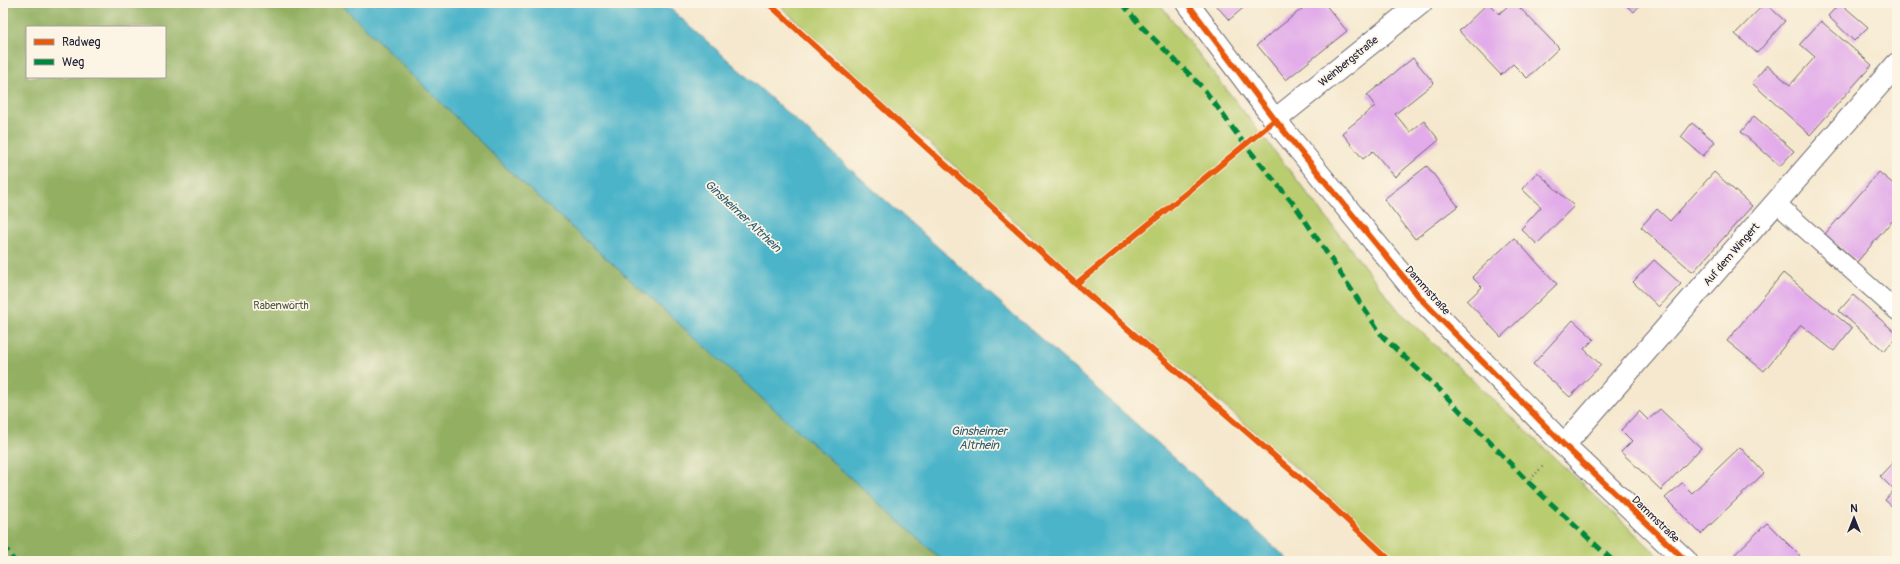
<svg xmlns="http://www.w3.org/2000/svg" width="1900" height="564" font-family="Pangolin,sans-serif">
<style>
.green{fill:#bacc6f;stroke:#6e7755}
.forest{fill:#93b062;stroke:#5a694e;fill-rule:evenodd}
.water{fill:#4bb4c9;stroke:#366b82}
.building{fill:#e2acea}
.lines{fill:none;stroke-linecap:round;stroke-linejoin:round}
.service-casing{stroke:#6c676e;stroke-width:20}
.minor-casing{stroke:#6c676e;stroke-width:24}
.path{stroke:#6c676e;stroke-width:2.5;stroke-dasharray:1 3;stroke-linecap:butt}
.service{stroke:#fff;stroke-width:18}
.minor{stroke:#fff;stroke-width:22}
.quiet{stroke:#00873e;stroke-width:5;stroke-dasharray:10 5;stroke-linecap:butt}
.cycleway-casing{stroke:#fcf5e5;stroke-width:8}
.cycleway{stroke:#e8590c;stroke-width:6}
.labels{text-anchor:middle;stroke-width:3.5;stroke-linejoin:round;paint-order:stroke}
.street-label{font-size:11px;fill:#22223b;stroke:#fcf5e5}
.park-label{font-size:11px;fill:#50554b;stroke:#fcf5e5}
.water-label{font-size:12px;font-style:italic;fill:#325c74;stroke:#fcf5e5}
</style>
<rect width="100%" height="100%" fill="#fcf5e5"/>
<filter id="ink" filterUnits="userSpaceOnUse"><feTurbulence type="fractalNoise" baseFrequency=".025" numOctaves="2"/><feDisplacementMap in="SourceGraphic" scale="8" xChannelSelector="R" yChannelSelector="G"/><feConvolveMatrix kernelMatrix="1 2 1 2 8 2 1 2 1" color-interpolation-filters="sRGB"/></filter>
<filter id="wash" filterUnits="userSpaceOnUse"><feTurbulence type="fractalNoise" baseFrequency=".012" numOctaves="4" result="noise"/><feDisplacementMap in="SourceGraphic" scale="16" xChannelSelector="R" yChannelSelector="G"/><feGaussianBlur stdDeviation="0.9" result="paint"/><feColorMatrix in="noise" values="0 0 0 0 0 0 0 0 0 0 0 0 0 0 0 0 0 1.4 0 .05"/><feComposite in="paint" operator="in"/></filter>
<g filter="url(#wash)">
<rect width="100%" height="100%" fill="#f5e8ce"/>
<!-- green -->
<path class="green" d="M777 3H1159L1399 311 1664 561H1399L1334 501 1073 275Z"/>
<!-- forest -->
<path class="forest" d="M3 3H340L519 180 943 561H3ZM27 27H165V77H27Z"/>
<!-- water -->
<path class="water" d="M340 3H664L1290 561H943L519 180Z"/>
<g id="blocks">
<!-- building -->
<g class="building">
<path d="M1214 3H1249L1229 20Z"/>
<path d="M1309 3H1324L1347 31 1286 80 1257 45Z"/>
<path d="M1488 3 1499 14 1511 3H1515L1559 48 1527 78 1513 64 1501 75 1459 31Z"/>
<path d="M1623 3H1642L1634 12Z"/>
<path d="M1765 3 1785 21 1757 53 1735 34Z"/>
<path d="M1840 3 1868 27 1854 41 1828 16Z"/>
<path d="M1821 21 1872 65 1810 135 1752 83 1767 65 1790 85 1815 57 1800 44Z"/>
<path d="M1413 58 1434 83 1395 114 1410 132 1424 121 1439 140 1395 177 1373 151 1363 159 1342 133 1375 106 1367 95Z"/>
<path d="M1754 116 1794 151 1780 166 1741 132Z"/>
<path d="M1692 123 1715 142 1703 156 1681 137Z"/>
<path d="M1427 166 1458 206 1415 239 1384 199Z"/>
<path d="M1537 172 1574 206 1537 244 1521 229 1541 207 1522 189Z"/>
<path d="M1714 172 1752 206 1693 272 1641 227 1657 209 1670 221Z"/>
<path d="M1879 172 1897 187V225L1892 221 1857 262 1825 234Z"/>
<path d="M1514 238 1557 284 1501 337 1467 301 1482 287 1472 277Z"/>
<path d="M1654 260 1681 284 1659 307 1633 282Z"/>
<path d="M1783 273 1852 328 1834 351 1801 325 1764 371 1727 341Z"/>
<path d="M1853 295 1897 334V336L1884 351 1839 311Z"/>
<path d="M1573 320 1594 339 1584 349 1601 365 1570 397 1533 364Z"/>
<path d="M1660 409 1701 448 1661 490 1621 452 1632 441 1621 430 1639 411 1648 420Z"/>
<path d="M1740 447 1764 473 1701 534 1665 498 1682 483 1692 493Z"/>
<path d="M1897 458V511L1885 500 1894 490 1880 476Z"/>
<path d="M1767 523 1800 556 1795 561H1736L1732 557Z"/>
</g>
</g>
</g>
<g filter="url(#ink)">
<use href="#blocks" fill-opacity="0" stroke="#6c676e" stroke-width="1"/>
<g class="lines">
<defs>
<path id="service" d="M1776 203 1897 311"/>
<g id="minor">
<path d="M1187 3 1275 120 1422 300 1564 445 1686 561"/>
<path d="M1275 120 1421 3"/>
<path d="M1564 445 1897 64"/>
</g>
</defs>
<!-- service casing -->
<use href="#service" class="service-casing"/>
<!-- minor casing -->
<use href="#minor" class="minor-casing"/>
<!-- path -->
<path class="path" d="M1528 482 1544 465"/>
<!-- service -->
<use href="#service" class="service"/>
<!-- minor -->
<use href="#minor" class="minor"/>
<!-- quiet -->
<g class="quiet">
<path d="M1122 3 1140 25 1204 89 1245 145 1296 207 1383 337 1440 390 1528 482 1613 561"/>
<path d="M3 544 14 561"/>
</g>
<defs>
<g id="cycleway">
<path d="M768 3 1076 284 1332 506 1391 561"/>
<path d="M1187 3 1275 120 1422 300 1564 445 1686 561"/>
<path d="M1076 284 1275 120"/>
</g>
</defs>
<!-- cycleway casing -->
<use href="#cycleway" class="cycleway-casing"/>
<!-- cycleway -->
<use href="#cycleway" class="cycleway"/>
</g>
</g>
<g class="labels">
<!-- street labels -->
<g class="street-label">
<text transform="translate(1348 61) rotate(-39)" y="4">Weinbergstraße</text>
<text transform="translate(1731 254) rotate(-49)" y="4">Auf dem Wingert</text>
<text transform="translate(1428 290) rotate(48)" y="4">Dammstraße</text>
<text transform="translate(1656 519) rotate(44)" y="4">Dammstraße</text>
</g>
<!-- park labels -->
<g class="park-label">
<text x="281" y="309">Rabenwörth</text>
</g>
<!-- water labels -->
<g class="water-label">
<text transform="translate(743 216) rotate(43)" y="4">Ginsheimer Altrhein</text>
<text x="979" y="435">Ginsheimer<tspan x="979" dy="14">Altrhein</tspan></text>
</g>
</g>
<!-- margin -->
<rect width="1900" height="564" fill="none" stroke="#fcf5e5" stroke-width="16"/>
<!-- legend -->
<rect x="26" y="26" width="140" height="52" fill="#fcf5e5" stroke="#a5a1a1"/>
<rect x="34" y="39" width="20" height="6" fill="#e8590c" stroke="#a5a1a1"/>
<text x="62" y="46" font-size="12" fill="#22223b">Radweg</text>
<rect x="34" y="59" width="20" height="6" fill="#00873e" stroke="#a5a1a1"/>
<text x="62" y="66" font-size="12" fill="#22223b">Weg</text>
<!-- north arrow -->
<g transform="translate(1854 518)" stroke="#fcf5e5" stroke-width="3" paint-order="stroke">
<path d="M0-3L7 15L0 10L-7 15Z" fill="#22223b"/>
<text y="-6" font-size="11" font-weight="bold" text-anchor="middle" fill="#22223b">N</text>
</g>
</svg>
